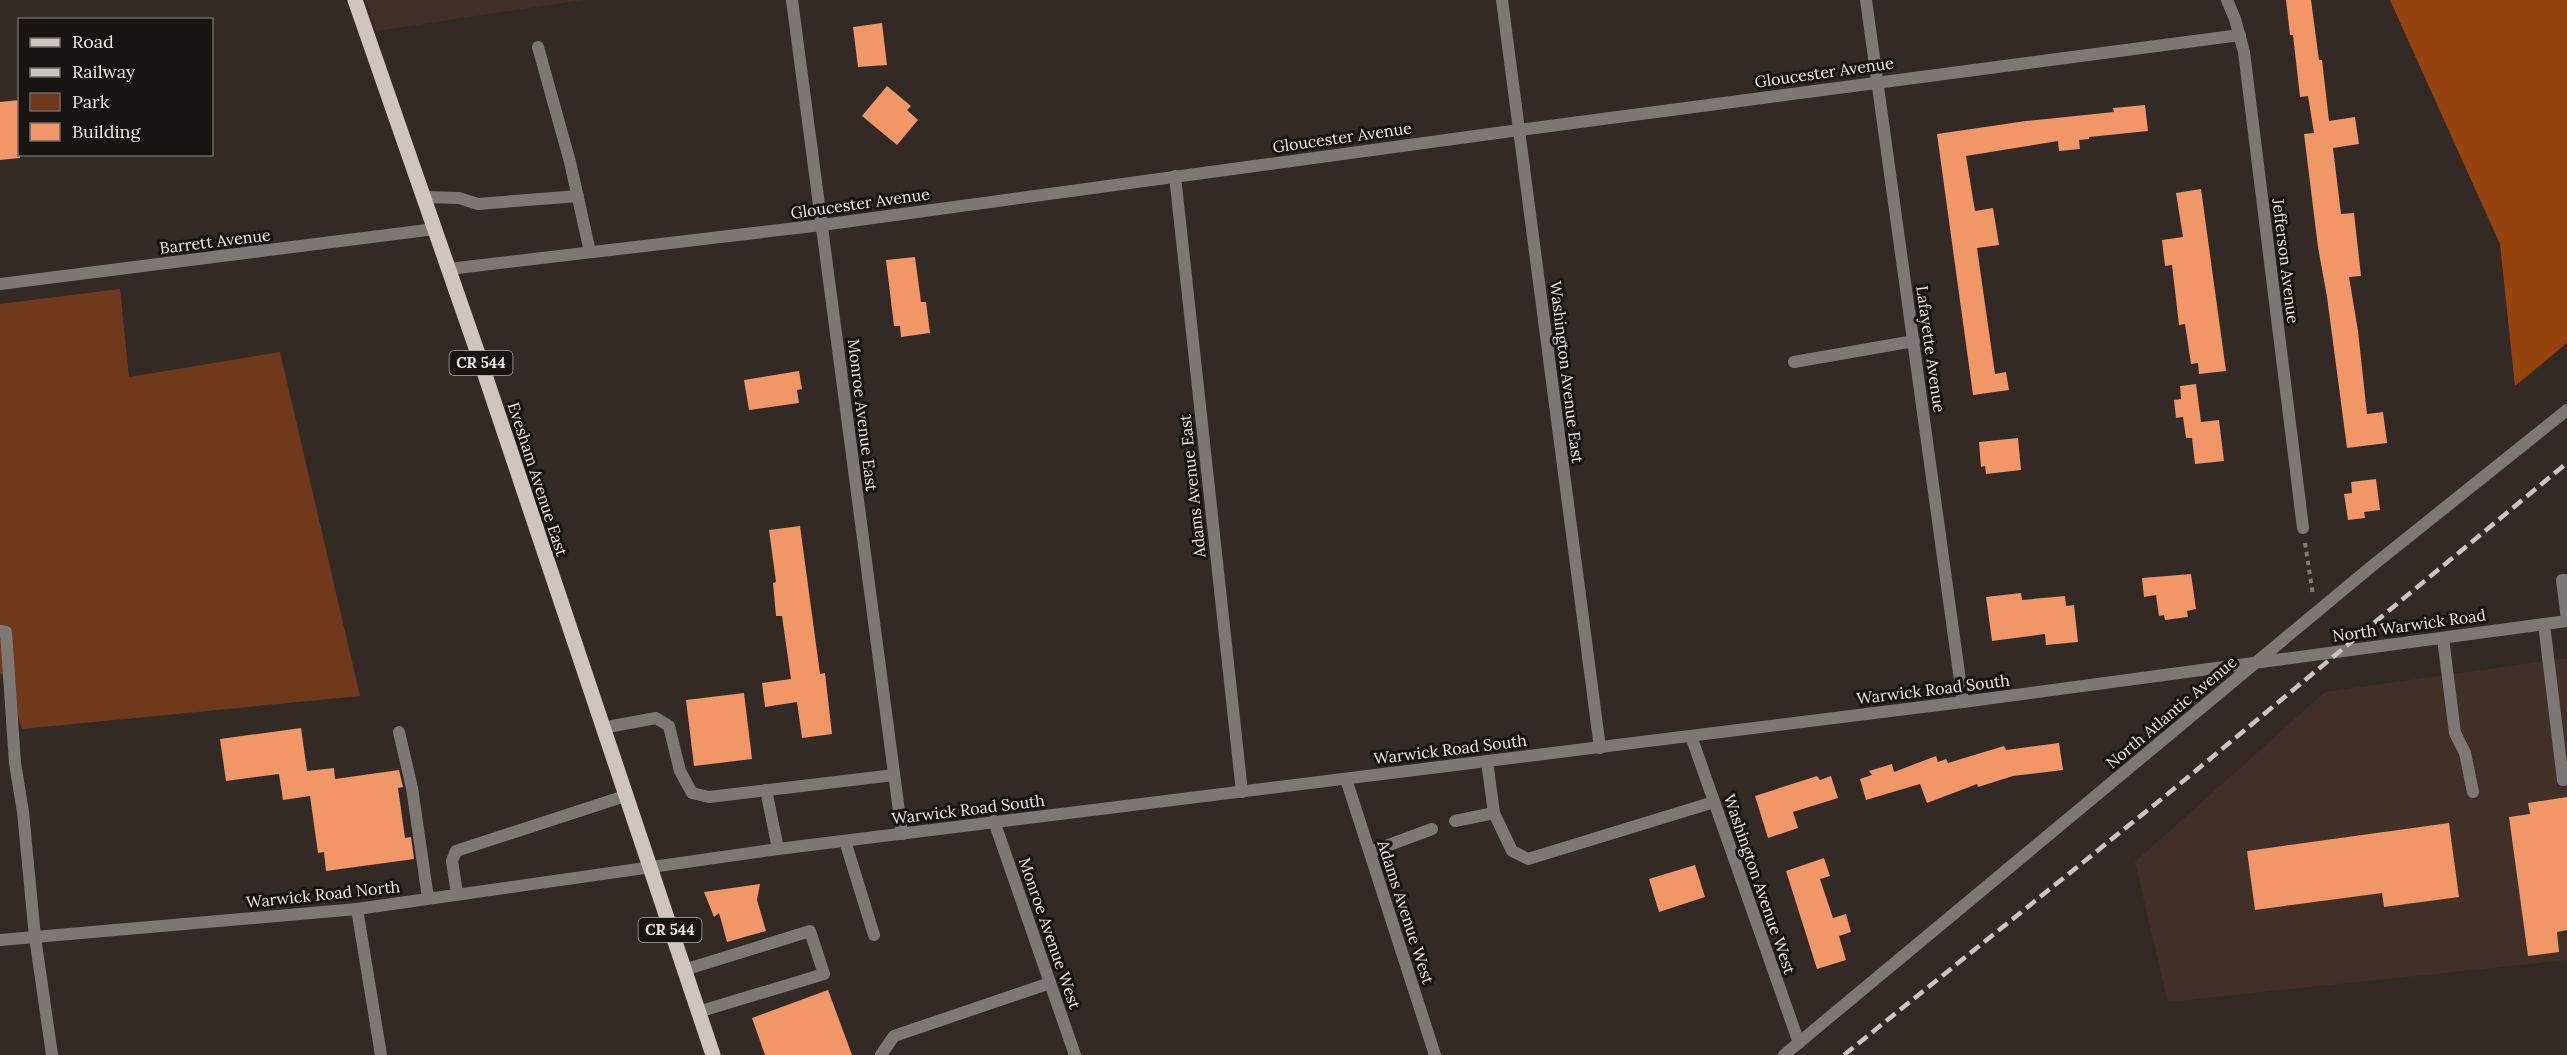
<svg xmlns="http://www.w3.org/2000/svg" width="2567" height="1055" font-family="Lora,serif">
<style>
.built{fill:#403028}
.green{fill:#70391b}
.forest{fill:#96440f}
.building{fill:#f09667}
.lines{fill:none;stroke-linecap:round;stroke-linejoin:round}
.path{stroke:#837b76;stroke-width:4;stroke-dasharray:4.5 4.5;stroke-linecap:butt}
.service{stroke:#7d7875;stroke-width:12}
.minor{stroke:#7d7875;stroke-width:12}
.tertiary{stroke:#7d7875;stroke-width:12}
.primary{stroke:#cfc4be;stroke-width:15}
.rail{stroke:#cbc4c1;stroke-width:4.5;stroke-dasharray:12 6;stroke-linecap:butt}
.labels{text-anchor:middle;stroke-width:6;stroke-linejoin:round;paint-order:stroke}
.shield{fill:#181412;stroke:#aea8a5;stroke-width:1.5}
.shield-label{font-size:15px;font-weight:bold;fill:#eee7e4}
.street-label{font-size:16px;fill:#eee7e4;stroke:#181412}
</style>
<rect width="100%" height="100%" fill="#342a25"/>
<!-- built -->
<g class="built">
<path d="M366 0H582L376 31Z"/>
<path d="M2567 658V960L2168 1002 2135 862 2325 692Z"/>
</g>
<!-- green -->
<path class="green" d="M120 289 129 377 280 352 360 696 22 729 5 674H0V304Z"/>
<!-- forest -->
<path class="forest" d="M2390 0H2567V343L2515 386 2500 244Z"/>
<!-- building -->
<g class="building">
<path d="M2286 0H2311L2319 60H2322L2329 121 2355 117 2359 144 2333 148 2341 214 2354 213 2361 276 2349 277 2358 331 2367 414 2383 412 2387 443 2347 448 2327 297 2318 247 2304 134 2314 133 2308 96 2300 97 2293 35H2290Z"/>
<path d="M882 23 887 65 858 67 853 27Z"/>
<path d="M887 86 911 106 907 110 918 120 897 145 862 116Z"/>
<path d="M20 100V158L0 160V102Z"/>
<path d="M2145 105 2148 131 2089 137V139L2079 140 2080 149 2059 151 2058 141 1966 156 1975 211 1993 208 1999 245 1977 248 1995 374 2006 372 2009 390 1973 395 1937 134 2026 121 2114 112 2113 108Z"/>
<path d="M2201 189 2226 371 2199 374 2198 363 2191 364 2185 324 2179 325 2172 265 2165 266 2162 240 2183 237 2176 193Z"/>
<path d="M915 257 921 302H926L930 333 901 337 900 326H894L886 260Z"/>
<path d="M799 371 802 389 797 390 799 403 749 410 744 380Z"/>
<path d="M2196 384 2201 422 2219 420 2224 461 2195 464 2192 438H2186L2183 417 2176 418 2174 400 2181 399 2180 386Z"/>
<path d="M2018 438 2021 470 1986 474 1985 466 1981 467 1979 442Z"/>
<path d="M2376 479 2380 510 2364 512 2365 518 2348 520 2344 494 2352 493 2351 482Z"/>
<path d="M800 526 820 674 825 673 832 734 802 738 797 702 765 707 762 683 791 679 782 616H776L773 583 776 582 769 530Z"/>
<path d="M2191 574 2196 609 2187 611 2188 617 2165 620 2164 615 2159 616 2156 595 2144 597 2142 578Z"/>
<path d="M2021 593 2022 600 2065 596 2066 606 2074 605 2078 642 2046 645 2045 634 1992 641 1986 597Z"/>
<path d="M744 693 752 759 694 766 686 700Z"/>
<path d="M301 728 307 771 334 768 335 779 399 770 403 787 398 788 405 838 411 837 414 859 326 871 324 852 318 853 310 796 283 800 279 774 226 781 220 739Z"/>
<path d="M2059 743 2063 770 2013 776 1978 787 1977 784 1927 803 1920 784 1866 800 1860 779 1872 775 1869 771 1892 764 1894 772 1936 756 1938 762 1946 759 1948 763 2004 746 2006 750Z"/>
<path d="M1817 776 1820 780 1831 776 1838 798 1793 812 1798 828 1768 838 1755 796Z"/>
<path d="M2567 797V930L2557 932 2559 952 2528 956 2509 817 2530 814 2528 803Z"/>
<path d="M2449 823 2459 897 2384 907 2382 893 2255 910 2247 851Z"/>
<path d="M1824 858 1830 876 1820 879 1833 918 1846 914 1851 932 1839 936 1846 960 1817 969 1786 871Z"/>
<path d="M1695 865 1705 897 1659 912 1649 879Z"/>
<path d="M760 884 757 900 766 931 727 942 719 913 714 917 704 892Z"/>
<path d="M828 990 852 1055H765L752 1018Z"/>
</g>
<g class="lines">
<!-- path -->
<path class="path" d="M2305 543 2313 595"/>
<!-- service -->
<g class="service">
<path d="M538 47 570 162 590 252"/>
<path d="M423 197 459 198 478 204 578 196"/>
<path d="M1794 362 1914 341"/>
<path d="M2567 580H2562L2567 619"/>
<path d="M2544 624 2563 780"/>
<path d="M0 631 6 632 15 763 23 812 35 937"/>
<path d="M2443 638 2455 733 2465 753 2473 792"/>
<path d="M602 728 656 718 669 726 680 771 692 793 709 797 894 775"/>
<path d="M399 732 412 788 428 898"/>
<path d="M1487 761 1494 813 1512 851 1528 859 1714 802"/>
<path d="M766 790 778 849"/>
<path d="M1455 821 1494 813"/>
<path d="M845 841 874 935"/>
<path d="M1370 852 1432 829"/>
<path d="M457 894 452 861 456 851 625 796"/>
<path d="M684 970 810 931 824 974 698 1012"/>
<path d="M881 1055 894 1036 1050 983"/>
</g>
<!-- minor -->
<g class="minor">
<path d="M792 0 902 834"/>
<path d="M1502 0 1600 748"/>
<path d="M1866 0 1963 702"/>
<path d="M2227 0 2235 19 2244 52 2303 528"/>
<path d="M1175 176 1242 792"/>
<path d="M449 269 822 225 1519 130 2240 35"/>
<path d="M0 284 435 229"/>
<path d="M1691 736 1799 1043"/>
<path d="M1346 779 1435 1055"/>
<path d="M994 821 1075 1055"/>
<path d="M357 909 381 1055"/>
<path d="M35 937 52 1055"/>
</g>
<!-- tertiary -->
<g class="tertiary">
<path d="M0 940 357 909 778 849 1963 702 2567 621"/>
<path d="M1784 1055 2372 566 2567 410"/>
</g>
<!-- primary -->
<path class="primary" d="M355 0 476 348 713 1055"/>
<!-- rail -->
<path class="rail" d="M1844 1055 2164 797 2567 463"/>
</g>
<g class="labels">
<!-- shield labels -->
<g class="shield">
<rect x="449.5" y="351" width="63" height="24" rx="4.5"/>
<rect x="638.5" y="918" width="63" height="24" rx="4.5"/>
</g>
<g class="shield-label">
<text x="481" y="368">CR 544</text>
<text x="670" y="935">CR 544</text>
</g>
<!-- street labels -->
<g class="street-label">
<text transform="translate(1824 72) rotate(-8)" y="6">Gloucester Avenue</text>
<text transform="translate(1342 137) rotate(-8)" y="6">Gloucester Avenue</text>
<text transform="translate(860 203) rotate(-8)" y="6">Gloucester Avenue</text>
<text transform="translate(215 241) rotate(-7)" y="6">Barrett Avenue</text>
<text transform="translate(2286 261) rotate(83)" y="6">Jefferson Avenue</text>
<text transform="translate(1931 349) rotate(82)" y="6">Lafayette Avenue</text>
<text transform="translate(1567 372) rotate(83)" y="6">Washington Avenue East</text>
<text transform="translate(863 415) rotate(83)" y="6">Monroe Avenue East</text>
<text transform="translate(538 479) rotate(72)" y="6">Evesham Avenue East</text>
<text transform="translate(1192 486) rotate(-96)" y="6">Adams Avenue East</text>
<text transform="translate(2409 625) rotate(-8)" y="6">North Warwick Road</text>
<text transform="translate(1933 689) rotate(-7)" y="6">Warwick Road South</text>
<text transform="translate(2171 712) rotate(-40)" y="6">North Atlantic Avenue</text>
<text transform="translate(1450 749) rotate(-7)" y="6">Warwick Road South</text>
<text transform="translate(968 809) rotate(-7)" y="6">Warwick Road South</text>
<text transform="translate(1760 884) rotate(71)" y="6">Washington Avenue West</text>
<text transform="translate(323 894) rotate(-6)" y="6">Warwick Road North</text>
<text transform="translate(1406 912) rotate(72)" y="6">Adams Avenue West</text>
<text transform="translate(1050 933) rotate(71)" y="6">Monroe Avenue West</text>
</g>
</g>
<!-- legend -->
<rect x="18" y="18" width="195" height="138" fill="#181412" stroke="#6e6866" stroke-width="1.5"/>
<rect x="30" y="38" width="30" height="9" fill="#cfc4be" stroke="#6e6866" stroke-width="1.5"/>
<text x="72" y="48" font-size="18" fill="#eee7e4">Road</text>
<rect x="30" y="68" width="30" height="9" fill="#cbc4c1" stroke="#6e6866" stroke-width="1.5"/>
<text x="72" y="78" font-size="18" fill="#eee7e4">Railway</text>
<rect x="30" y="93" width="30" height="18" fill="#70391b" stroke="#6e6866" stroke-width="1.5"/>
<text x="72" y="108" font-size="18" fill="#eee7e4">Park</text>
<rect x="30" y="123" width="30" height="18" fill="#f09667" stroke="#6e6866" stroke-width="1.5"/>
<text x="72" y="138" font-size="18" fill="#eee7e4">Building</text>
</svg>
